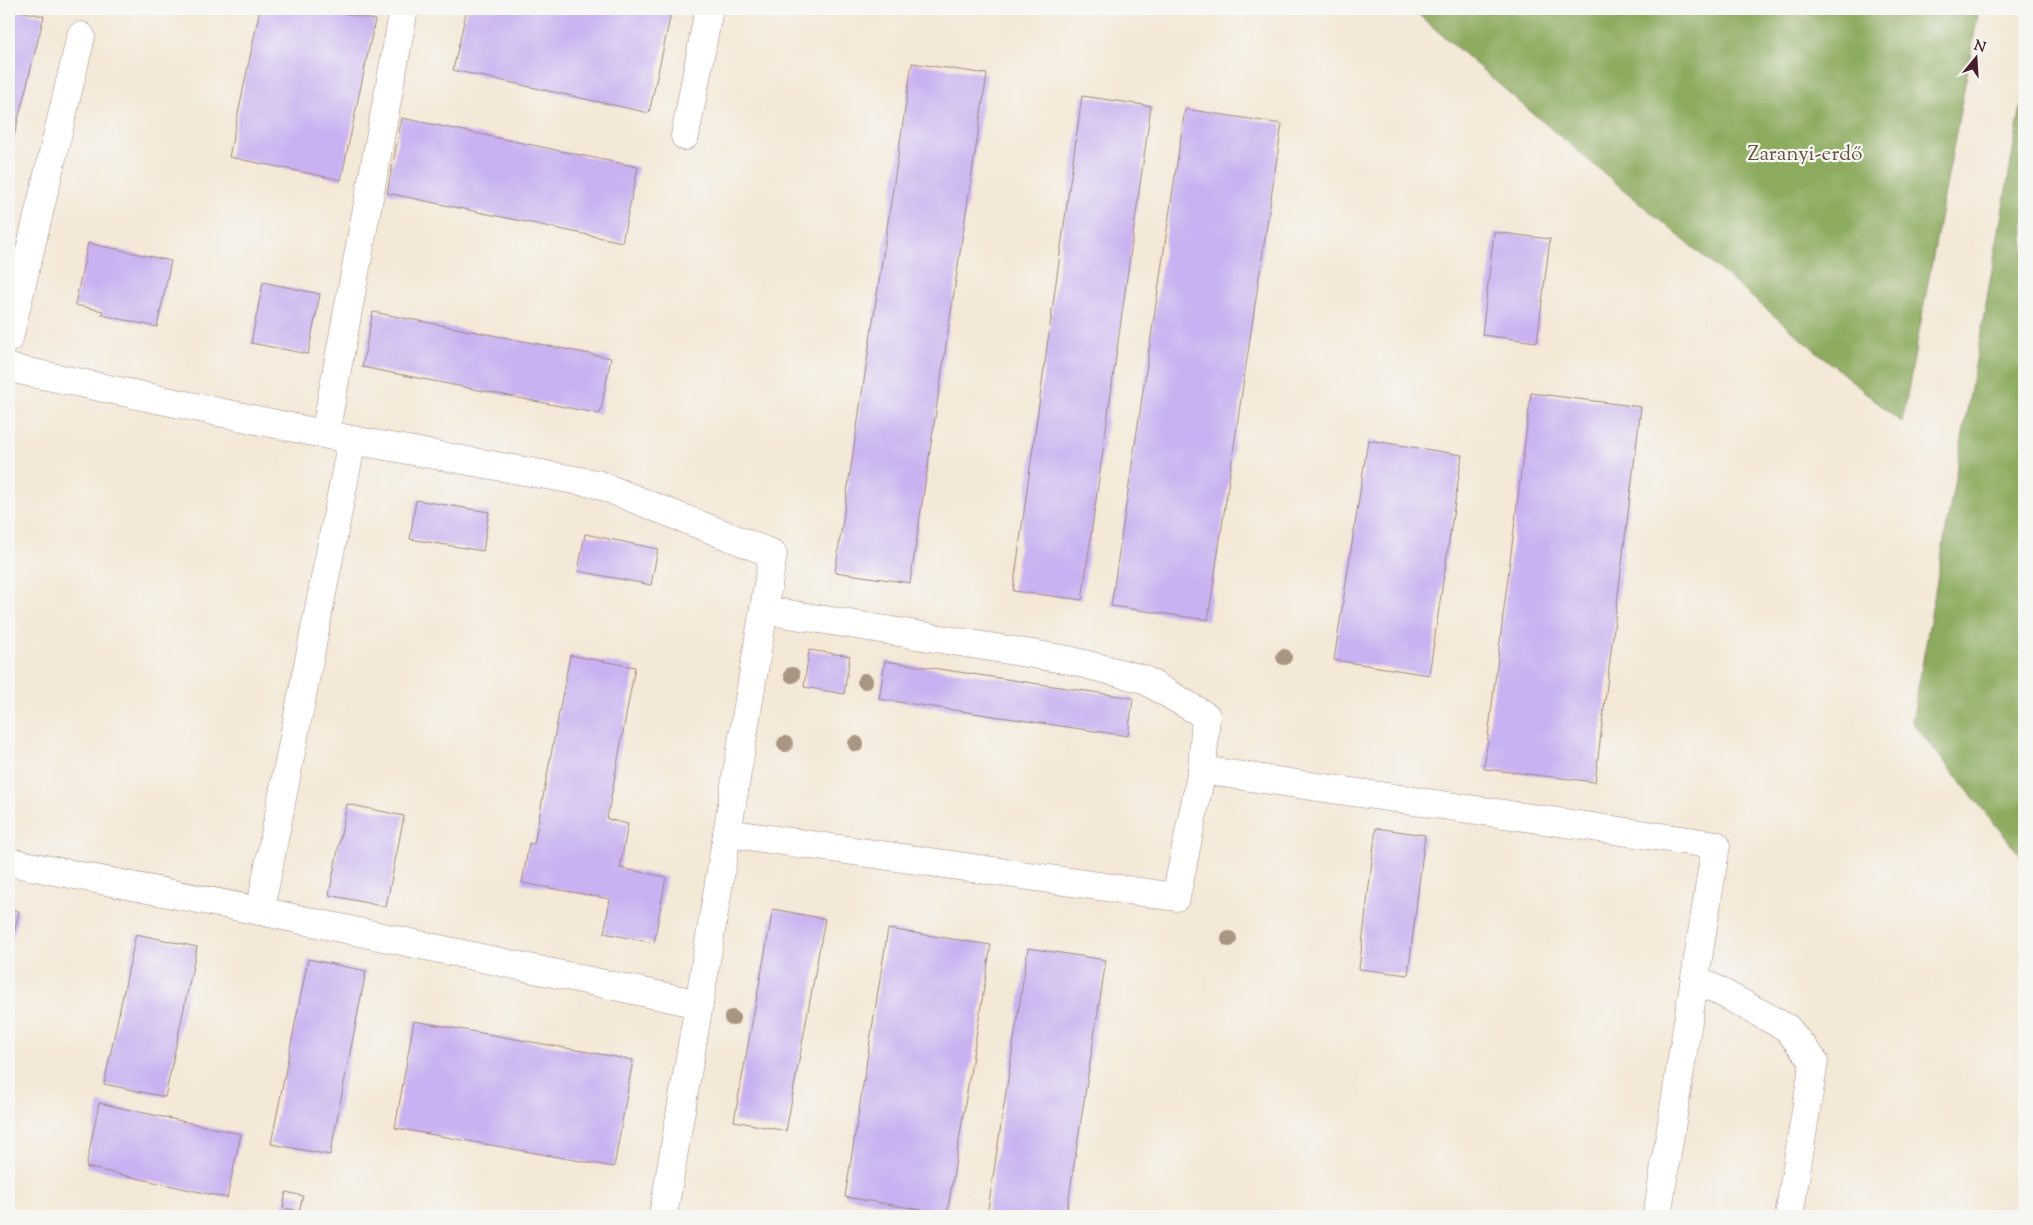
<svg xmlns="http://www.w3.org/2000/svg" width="2033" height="1225" font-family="'Sorts Mill Goudy',serif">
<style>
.forest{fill:#8cab5e;stroke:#6b6544}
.building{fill:#c9b2f1}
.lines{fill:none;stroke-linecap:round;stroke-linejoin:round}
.minor-casing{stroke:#9f8480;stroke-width:29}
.minor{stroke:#fff;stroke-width:28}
.tree{fill:#a89582}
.labels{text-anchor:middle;stroke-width:4.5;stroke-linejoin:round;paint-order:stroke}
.park-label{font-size:21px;fill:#69513e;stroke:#f6f6f2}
</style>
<rect width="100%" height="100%" fill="#f6f6f2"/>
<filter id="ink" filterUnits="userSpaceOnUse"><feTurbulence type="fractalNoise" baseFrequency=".02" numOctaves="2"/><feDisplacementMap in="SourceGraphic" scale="10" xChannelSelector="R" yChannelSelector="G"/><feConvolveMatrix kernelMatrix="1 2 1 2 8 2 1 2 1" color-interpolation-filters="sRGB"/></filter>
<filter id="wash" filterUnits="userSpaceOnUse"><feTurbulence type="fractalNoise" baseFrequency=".0096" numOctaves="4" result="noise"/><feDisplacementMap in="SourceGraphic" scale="20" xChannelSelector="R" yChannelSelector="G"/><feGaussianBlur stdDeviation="1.12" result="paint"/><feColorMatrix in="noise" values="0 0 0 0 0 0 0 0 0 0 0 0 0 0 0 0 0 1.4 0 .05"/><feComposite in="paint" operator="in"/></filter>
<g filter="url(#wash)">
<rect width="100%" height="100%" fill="#f4e8d6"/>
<!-- forest -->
<g class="forest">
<path d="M1412 9H1979L1902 423 1530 111Z"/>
<path d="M2024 89V860L1912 722Z"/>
</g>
<g id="blocks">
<!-- building -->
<g class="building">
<path d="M9 9 44 16 9 156Z"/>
<path d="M260 9H324L375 20 341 180 229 157Z"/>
<path d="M467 9H672L649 113 453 70Z"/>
<path d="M912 63 987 74 910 583 835 572Z"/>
<path d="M1082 96 1151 106 1082 600 1013 591Z"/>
<path d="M1185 109 1282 124 1208 620 1111 606Z"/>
<path d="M402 118 638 167 622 242 387 193Z"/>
<path d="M1494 232 1550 239 1537 342 1482 335Z"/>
<path d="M88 243 171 261 157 327 102 315 103 311 75 305Z"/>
<path d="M263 282 320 294 308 354 251 343Z"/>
<path d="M373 312 611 358 600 414 362 367Z"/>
<path d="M1531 393 1641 407 1595 782 1484 769Z"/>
<path d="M1368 440 1462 455 1429 675 1334 660Z"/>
<path d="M416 500 489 512 483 551 410 539Z"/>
<path d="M585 534 658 549 651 585 578 571Z"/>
<path d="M809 650 850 656 844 694 804 687Z"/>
<path d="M570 655 635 667 607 819 628 824 620 868 666 877 654 943 604 933 610 899 522 883 529 843 534 844Z"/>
<path d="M885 661 1133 698 1128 736 879 699Z"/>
<path d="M347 804 404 816 386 907 329 895Z"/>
<path d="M1376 828 1425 835 1408 975 1359 969Z"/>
<path d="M9 909 19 911 10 952H9Z"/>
<path d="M773 909 825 919 786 1131 734 1121Z"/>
<path d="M888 929 991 945 947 1214 845 1197Z"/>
<path d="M136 934 197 947 165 1097 104 1084Z"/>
<path d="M1028 948 1106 960 1066 1216H987Z"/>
<path d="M308 959 366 971 330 1155 271 1144Z"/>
<path d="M414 1021 633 1060 614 1167 395 1128Z"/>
<path d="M99 1103 241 1134 227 1198 86 1167Z"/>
<path d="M286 1192 303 1196 299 1211 283 1208Z"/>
</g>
</g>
</g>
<g filter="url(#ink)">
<use href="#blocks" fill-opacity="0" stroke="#9f8480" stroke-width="1"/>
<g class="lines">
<defs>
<g id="minor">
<path d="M685 136 709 9"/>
<path d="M9 338 81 36"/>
<path d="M9 368 352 440 260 911"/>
<path d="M325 434 404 9"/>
<path d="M352 440 597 484 773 554 699 1004"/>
<path d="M764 610 1069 660 1143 679 1206 716 1202 770 1716 845 1657 1216"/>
<path d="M727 833 1176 897 1202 770"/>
<path d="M9 862 260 911 699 1004 663 1216"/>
<path d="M1695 978 1787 1028 1814 1061 1789 1216"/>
</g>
</defs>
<!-- minor casing -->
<use href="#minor" class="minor-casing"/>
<!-- minor -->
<use href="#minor" class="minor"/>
</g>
<!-- trees -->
<g class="tree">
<circle cx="1284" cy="657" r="8"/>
<circle cx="792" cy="675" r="8"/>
<circle cx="865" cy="681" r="8"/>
<circle cx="785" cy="744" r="8"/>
<circle cx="856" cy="744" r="8"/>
<circle cx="1229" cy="939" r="8"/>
<circle cx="732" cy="1018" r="8"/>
</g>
</g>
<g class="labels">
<!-- park labels -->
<g class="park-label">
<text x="1805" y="160">Zaranyi-erdő</text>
</g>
</g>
<!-- margin -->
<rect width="2033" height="1225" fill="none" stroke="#f6f6f2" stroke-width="30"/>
<!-- north arrow -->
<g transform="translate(1976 58) rotate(18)" stroke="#f6f6f2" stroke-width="4" paint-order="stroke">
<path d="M0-4L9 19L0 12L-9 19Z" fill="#4a1f2b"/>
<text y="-8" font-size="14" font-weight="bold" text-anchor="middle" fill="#4a1f2b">N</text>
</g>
</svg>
